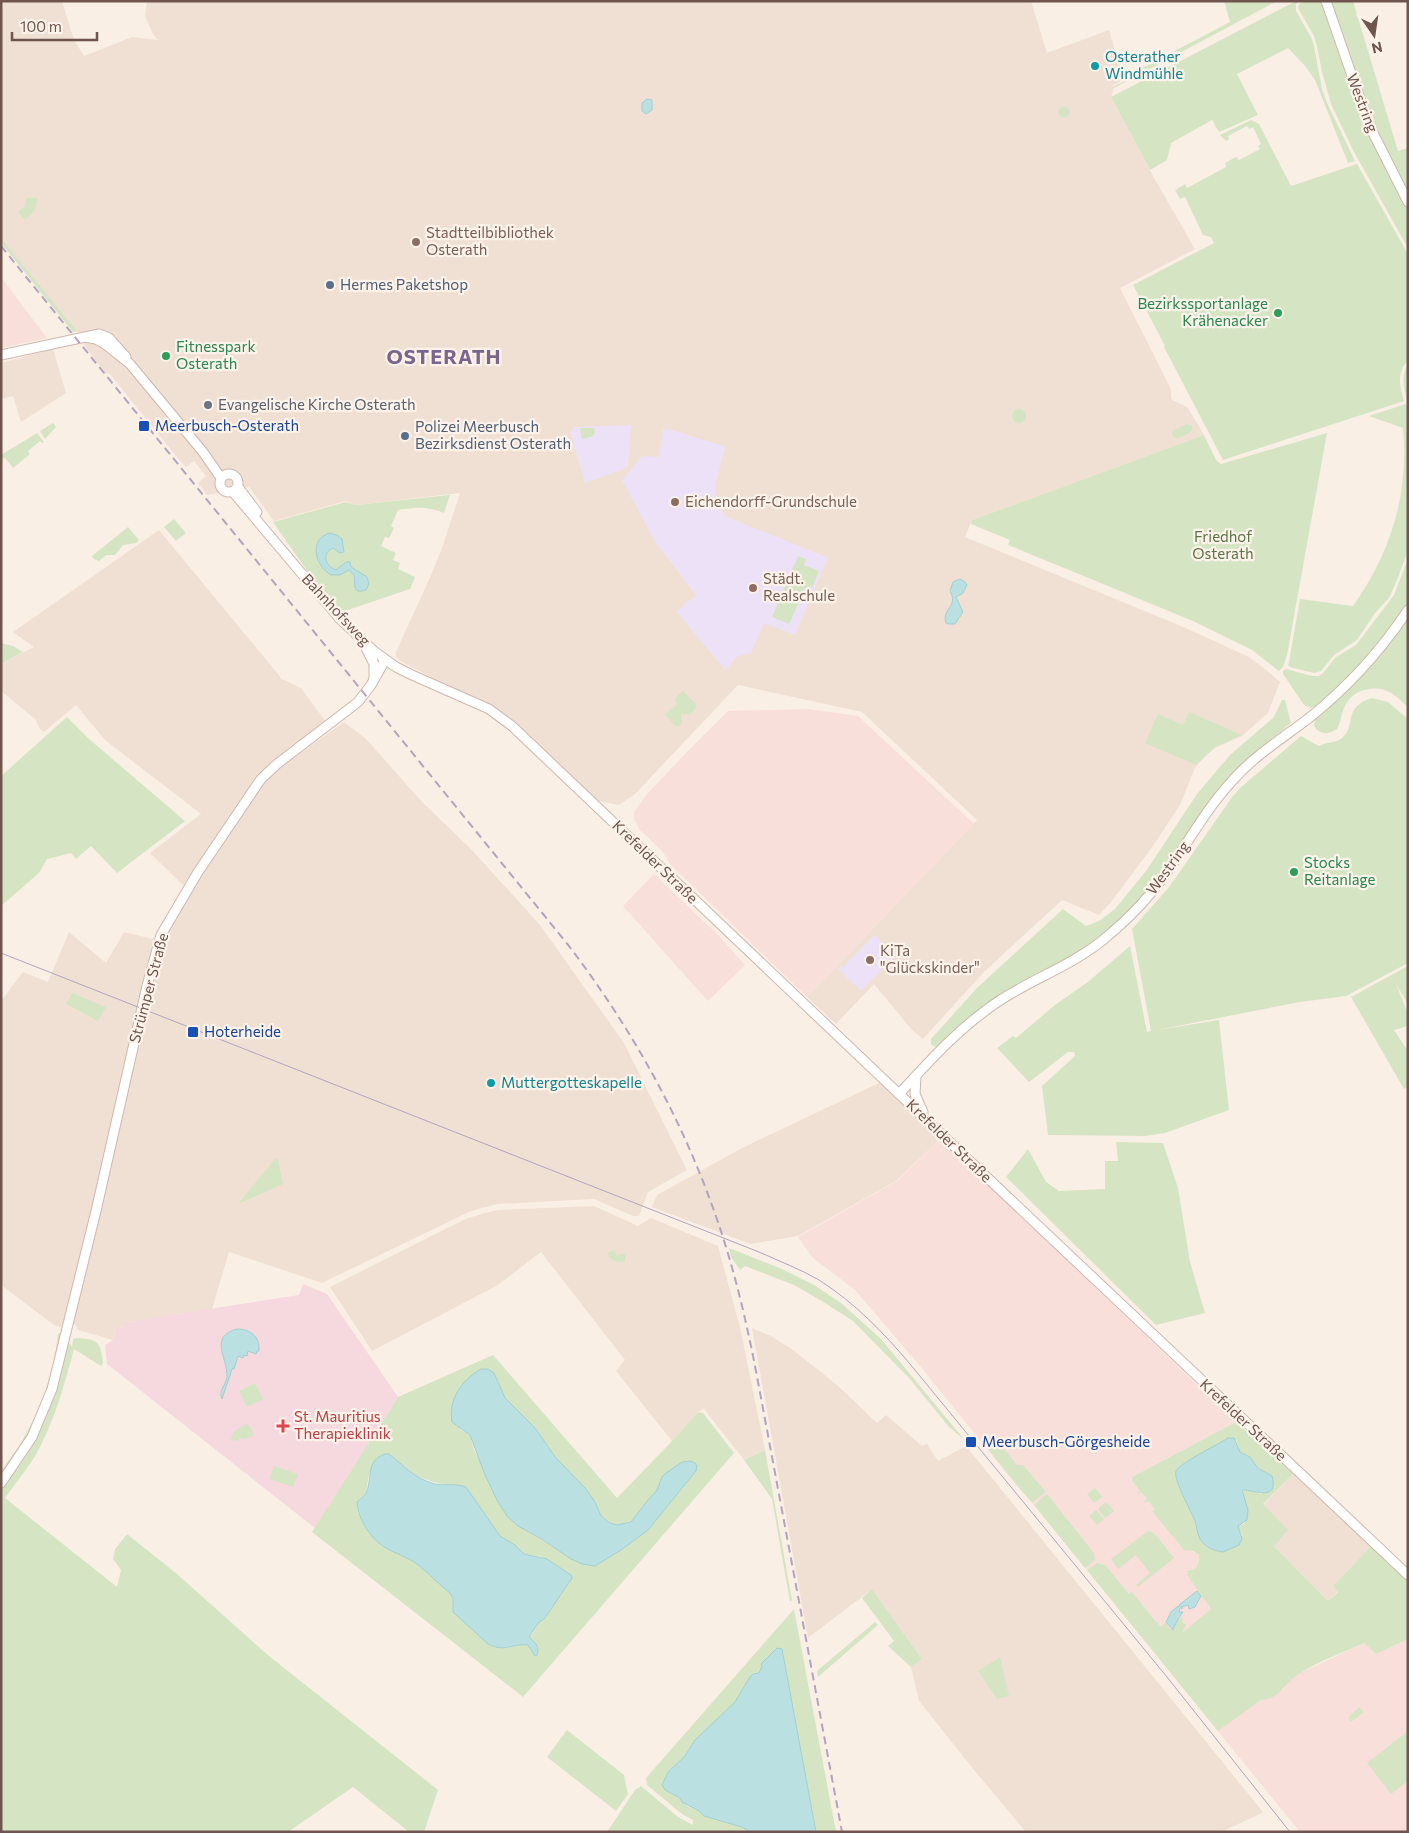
<svg xmlns="http://www.w3.org/2000/svg" width="1409" height="1833" font-family="Commissioner,sans-serif">
<style>
.residential{fill:#f0e0d3}
.commercial{fill:#f9dfd9}
.education{fill:#ece1f6}
.medical{fill:#f6d8df}
.green{fill:#d5e5c4;fill-rule:evenodd}
.water{fill:#bbe0e1;stroke:#a2cfd1}
.lines{fill:none;stroke-linecap:round;stroke-linejoin:round}
.secondary-casing{stroke:#ceb7ad;stroke-width:11}
.secondary{stroke:#fff;stroke-width:9}
.tram{stroke:#b1a4c1;stroke-width:1}
.rail{stroke:#b1a4c1;stroke-width:2;stroke-dasharray:8 5;stroke-linecap:butt}
.culture-dot{fill:#0f9aa8;stroke:#fdf3ea;stroke-width:2}
.education-dot{fill:#8d6e63;stroke:#fdf3ea;stroke-width:2}
.service-dot{fill:#5c6f8a;stroke:#fdf3ea;stroke-width:2}
.leisure-dot{fill:#2e9e5b;stroke:#fdf3ea;stroke-width:2}
.worship-dot{fill:#6b7280;stroke:#fdf3ea;stroke-width:2}
.transit-dot{fill:#1a4fb4;stroke:#fdf3ea;stroke-width:2}
.health-dot{fill:#e0444e;stroke:#fdf3ea;stroke-width:2}
.labels{text-anchor:middle;stroke-width:4.5;stroke-linejoin:round;paint-order:stroke}
.culture-label{font-size:15px;fill:#0d838f;stroke:#fdf3ea;text-anchor:start}
.street-label{font-size:15px;fill:#6f554d;stroke:#fdf3ea}
.education-label{font-size:15px;fill:#785e54;stroke:#fdf3ea;text-anchor:start}
.service-label{font-size:15px;fill:#4e5e75;stroke:#fdf3ea;text-anchor:start}
.leisure-label{font-size:15px;fill:#27864d;stroke:#fdf3ea;text-anchor:start}
.worship-label{font-size:15px;fill:#5b616d;stroke:#fdf3ea;text-anchor:start}
.transit-label{font-size:15px;fill:#164399;stroke:#fdf3ea;text-anchor:start}
.park-label{font-size:15px;fill:#597446;stroke:#fdf3ea}
.health-label{font-size:15px;fill:#be3a42;stroke:#fdf3ea;text-anchor:start}
.district-label{font-size:20px;font-weight:bold;letter-spacing:1px;fill:#7a658c;stroke:#fdf3ea}
</style>
<rect width="100%" height="100%" fill="#faefe4"/>
<!-- residential -->
<g class="residential">
<path d="M1 1H62L74 40 84 56 132 37 158 40 153 34 145 16 147 1H1031L1047 53 1109 30 1124 80 1113 85 1114 88 1111 97 1153 176 1195 249 1120 288 1168 383 1171 390V399L1188 408 1204 435 972 520 965 537 1181 626 1247 656 1264 668 1280 682 1268 713 1242 736 1215 748 1204 757 1195 768 1180 805 1153 846 1111 902 1099 915 1062 900 984 972 923 1039 912 1030 874 984 836 1024 807 997 977 820 862 712 738 685 635 794 619 805 598 801 496 708 438 681 399 660 396 656V652L432 573 443 545 460 493 356 505 346 501 274 521 249 487 207 495 198 483 206 476 194 461 186 467 181 462 109 373 106 374 82 342 77 331 1 238Z"/>
<path d="M53 349 66 393 21 422 13 396 1 399V363Z"/>
<path d="M159 530 282 679 301 688 326 722 263 773 183 885 150 853 201 814 105 740 76 705 44 732 39 728 36 720 1 691V664L34 647 13 632Z"/>
<path d="M344 722 366 739 423 803 471 849 540 925 624 1043 687 1170 648 1192 639 1216H633L594 1199 497 1204 471 1211 322 1283 229 1252 212 1309 127 1322 126 1328 116 1327 113 1340 78 1330 75 1324 59 1327 54 1325 1 1285V1001L23 972 48 982 69 932 106 963 124 932 161 941 168 923 255 793 269 776Z"/>
<path d="M879 1083 940 1139 896 1181 798 1236 750 1244 652 1207 657 1195 742 1148Z"/>
<path d="M594 1206 638 1226 651 1218 718 1246 740 1327 765 1450 744 1460 704 1409 698 1412 672 1441 616 1371 625 1360 541 1252 498 1285 372 1351 330 1287 441 1231 468 1218 485 1213 498 1210Z"/>
<path d="M752 1328 771 1336 793 1350 836 1384 877 1423 886 1415 922 1446 927 1444 938 1461 966 1446 1263 1812 1262 1813 1221 1832H1026L974 1770 919 1701 911 1667 922 1659 872 1589 808 1638Z"/>
<path d="M1293 1474 1371 1546 1333 1586 1338 1591 1328 1601 1274 1546 1263 1505Z"/>
</g>
<!-- commercial -->
<g class="commercial">
<path d="M1 277 34 321 47 338 1 348Z"/>
<path d="M808 709 858 716 974 824 807 997 671 865 662 851 639 829 634 819V812L647 794 685 754 728 711Z"/>
<path d="M654 874 718 935 745 965 708 1001 623 906Z"/>
<path d="M940 1139 1236 1422 1132 1477 1130 1484 1133 1482 1140 1491 1138 1494 1141 1492 1147 1499 1144 1501 1148 1500 1155 1509 1152 1511 1189 1550 1199 1555 1198 1566 1194 1570 1187 1572 1283 1690 1285 1685 1298 1674 1364 1643 1376 1654 1408 1639V1832H1300L1034 1505 1017 1486 920 1366 855 1290 813 1258 798 1237 897 1181Z"/>
</g>
<!-- education -->
<g class="education">
<path d="M631 425 628 467 585 483 570 432 574 427Z"/>
<path d="M663 429 675 431 723 446 725 448 715 486 717 505 725 516 828 558 795 635 764 623 751 653 738 656 725 670 676 611 696 595 655 542 622 480 642 456 659 457Z"/>
<path d="M874 935 896 955 861 991 838 969 841 965 843 967Z"/>
</g>
<!-- medical -->
<path class="medical" d="M303 1284 327 1294 398 1397 315 1528 107 1364 105 1345 113 1340 116 1327 125 1328 126 1322 299 1295Z"/>
<!-- green -->
<g class="green">
<path d="M1224 1H1277L1114 88V86L1125 81 1123 78 1230 22Z"/>
<path d="M1296 1H1300L1296 4V11L1311 37 1314 46 1322 89 1328 105 1355 161 1348 163 1315 80 1305 66 1288 48 1237 74 1258 115 1219 132 1212 120 1171 143 1167 160 1150 170 1111 97Z"/>
<path d="M1304 1H1322L1324 6 1387 169 1408 208V248L1354 152 1331 104 1322 72 1317 46 1314 36 1298 8 1299 4Z"/>
<path d="M1331 1H1353L1398 151 1408 148V196L1367 111Z"/>
<circle cx="1064" cy="112" r="5.5"/>
<path d="M1251 120 1259 124 1291 186 1357 164 1408 254V361C1396 372 1400 387 1404 401L1223 460 1164 347 1165 346 1133 285 1214 243 1211 237 1203 235 1185 197 1180 199 1175 190 1185 184 1187 188 1226 167 1225 163 1236 157 1239 160 1260 149 1258 146 1261 144 1253 127 1249 129 1247 126 1228 136 1229 139 1226 141 1220 135Z"/>
<path d="M26 198H37C37 209 33 213 25 220L18 212 25 206Z"/>
<path d="M1 238 77 331 73 332 1 243Z"/>
<path d="M1408 365V400H1407C1404 388 1400 377 1408 365Z"/>
<path d="M1406 404 1408 409V551L1395 585 1389 598 1375 613 1357 640 1334 655 1321 671 1314 673 1290 667 1288 665 1289 662 1300 599 1353 606C1391 552 1409 495 1403 428L1369 416Z"/>
<circle cx="1019" cy="416" r="7"/>
<path d="M53 423 56 427 45 439 40 431Z"/>
<path d="M1187 424 1193 427 1190 433 1178 438 1173 437 1172 431Z"/>
<path d="M594 428 595 433 593 436 582 439 580 428Z"/>
<path d="M37 433 44 442 42 443 40 441 28 451 30 454 13 468 5 458 1 459V455Z"/>
<path d="M1327 433 1287 655 1283 667 1279 671 1252 650 1193 621 1008 545 1010 540 971 524 972 520 1204 435 1216 460 1221 464Z"/>
<path d="M450 495 444 513C426 506 417 507 398 510L391 526 394 528 389 538 385 537 381 546 396 553 393 560 400 563 398 569 415 577 410 589 339 613 326 598 273 522 346 502 356 505Z"/>
<path d="M174 519 186 533 176 541 164 527Z"/>
<path d="M128 527 139 540 136 543 123 545 115 555H106L99 561 94 559 92 556Z"/>
<path d="M798 556 806 559 804 565 819 571 811 590 805 588 789 624 772 617Z"/>
<path d="M1408 559V603L1396 621 1367 658 1342 684 1315 706 1311 708 1304 705 1283 674V671L1286 669 1312 676H1319L1324 672 1336 657 1356 645 1394 595Z"/>
<path d="M1408 614V707C1402 702 1396 695 1389 692 1374 684 1352 690 1345 706 1341 713 1341 722 1337 729 1328 735 1320 735 1314 726L1315 717 1353 685Z"/>
<path d="M1 643 13 646 23 652 1 664Z"/>
<path d="M683 691 696 704V708L690 715 681 713 682 723 679 726H675L665 714 677 705 675 698Z"/>
<path d="M1372 698 1388 702 1408 719V963L1346 996 1300 1002 1157 1030 1219 1020 1229 1110 1165 1133 1145 1136 1048 1135 1042 1086 1075 1056 1074 1052H1068L1029 1082 997 1048 1013 1036 1016 1038 1055 1005 1089 981 1130 946 1147 1032 1151 1031 1132 929 1169 887 1233 796 1240 788 1301 736 1319 746C1325 742 1337 743 1342 738 1357 725 1342 707 1372 698Z"/>
<path d="M1282 700H1285L1291 723 1248 759 1142 899 1100 939 939 1046 935 1047 931 1044V1039L977 988 1063 909 1086 926 1099 921 1115 909 1146 871 1197 794 1230 755 1274 717Z"/>
<path d="M1189 712 1242 735 1215 747 1196 765 1145 743 1158 714 1183 725Z"/>
<path d="M67 717 89 739 185 821 117 873 91 846 76 859 71 853 47 859 39 873 1 906V776Z"/>
<path d="M1408 966V1004L1396 984 1408 1014V1026L1394 1030 1408 1051V1087L1404 1089 1351 997Z"/>
<path d="M72 993 106 1007 98 1021 66 1004Z"/>
<path d="M1116 1142 1163 1143 1178 1188 1190 1262 1205 1313 1156 1325 1006 1177 1028 1149 1046 1182 1059 1191 1105 1189V1161H1118Z"/>
<path d="M275 1159H278L283 1184 238 1204Z"/>
<path d="M729 1248 782 1269 814 1285 841 1303 881 1339 963 1438H962L949 1427 909 1378 853 1321 825 1303 794 1285 745 1266 740 1270 731 1257Z"/>
<path d="M614 1250 617 1256 622 1253 625 1254V1261L617 1262 611 1259 607 1253Z"/>
<path d="M60 1333 61 1337 55 1370 33 1427 1 1479V1471L19 1446 39 1410 54 1364 58 1334Z"/>
<path d="M77 1338C98 1339 101 1342 103 1363L101 1366 74 1349C64 1386 54 1424 34 1458 25 1472 14 1485 5 1498L117 1587 121 1570 113 1559 115 1549 127 1534 177 1574 269 1656 438 1790 424 1832H409L353 1787 288 1832H1V1489C37 1443 54 1398 69 1343L72 1347 73 1339Z"/>
<path d="M493 1355 617 1498 672 1441 698 1412 703 1413 734 1453 523 1697 312 1532 398 1397ZM481 1369 505 1398 535 1428 556 1458 586 1489 595 1502 601 1516 611 1523 617 1525 631 1522 648 1500 657 1490 662 1477 696 1471 648 1530 621 1550 595 1566 582 1564 518 1526 474 1450 470 1435 460 1429 471 1376ZM392 1457C412 1479 438 1485 466 1487L500 1536 515 1545 524 1554 542 1557 572 1578 545 1618 538 1623 532 1634 529 1638 535 1656 528 1645C519 1644 510 1649 501 1648 485 1647 464 1619 453 1608V1598L450 1593C439 1584 429 1573 417 1564 393 1546 359 1538 357 1502L366 1492 369 1474Z"/>
<path d="M255 1383 263 1399 247 1407 239 1391Z"/>
<path d="M1236 1422 1293 1474 1263 1504 1288 1530 1274 1546 1328 1601 1338 1592 1333 1586 1371 1546 1408 1581V1639L1376 1654 1364 1643C1342 1653 1319 1661 1299 1674 1285 1682 1279 1700 1261 1700L1218 1731 1087 1570 1097 1563 1105 1565 1129 1594 1132 1592 1157 1623 1159 1621 1158 1624 1161 1627 1166 1622 1169 1629H1173L1175 1623 1182 1617 1183 1623 1186 1624 1182 1633 1211 1609 1187 1575 1188 1573 1187 1571C1197 1571 1199 1565 1199 1555L1193 1551 1184 1550 1152 1511 1155 1509 1148 1501 1145 1503 1144 1501 1147 1499 1141 1492 1138 1494 1137 1493 1140 1491 1133 1482 1129 1483 1132 1481V1477ZM1236 1440 1240 1452 1250 1457 1259 1468 1272 1476 1270 1490 1261 1494 1247 1489 1242 1490 1245 1523 1238 1526 1242 1536 1223 1552C1201 1549 1202 1539 1195 1522 1192 1512 1187 1502 1183 1492Z"/>
<path d="M247 1424 252 1429 253 1436 245 1439 240 1438 238 1441 232 1440 231 1438 234 1431Z"/>
<path d="M994 1436 1017 1465H1023L1046 1492 1032 1503 982 1442Z"/>
<path d="M765 1450 792 1600 790 1602 772 1499 744 1460Z"/>
<path d="M274 1466 298 1474 293 1487 269 1479Z"/>
<path d="M1095 1488 1102 1497 1094 1503 1087 1494Z"/>
<path d="M1047 1494 1094 1553 1095 1560 1085 1568 1034 1505Z"/>
<path d="M1106 1502 1114 1511 1105 1518 1098 1509Z"/>
<path d="M1096 1510 1104 1519 1097 1525 1089 1516Z"/>
<path d="M1148 1531 1154 1533 1174 1558 1138 1587 1136 1585 1150 1573 1136 1555 1118 1569 1111 1559Z"/>
<path d="M872 1589 922 1659 911 1667 888 1646 894 1641 862 1598Z"/>
<path d="M794 1609 836 1832H816L782 1649 762 1666 759 1673 753 1674 735 1702 695 1740 685 1756 668 1772 662 1785 665 1790 680 1798 687 1806 699 1811 704 1816 742 1827 750 1832H607L635 1790 641 1786 678 1817 693 1825V1820L682 1814 647 1785 646 1778Z"/>
<path d="M875 1622 878 1625 818 1677 817 1671Z"/>
<path d="M1000 1657 1009 1696 997 1699 978 1671Z"/>
<path d="M1359 1707 1364 1712 1351 1722 1348 1718Z"/>
<path d="M567 1730 624 1775 628 1794 616 1811 547 1757Z"/>
<path d="M1408 1731V1781L1391 1794 1367 1763Z"/>
</g>
<!-- water -->
<g class="water">
<path d="M647 99 652 100V110L646 114 642 111V103Z"/>
<path d="M330 533 337 535 342 539 344 552 340 553 333 548C321 553 325 566 336 570L346 562H350L351 567 367 577 369 584 366 590C351 595 356 583 354 575L349 570 340 575H331C315 566 308 539 330 533Z"/>
<path d="M960 579 965 582 967 585 963 593 956 597 963 612 955 624H949L946 623C941 609 959 607 950 591L953 582Z"/>
<path d="M237 1329C251 1329 260 1337 259 1351H257L256 1354 248 1351 247 1356 244 1355 243 1358 238 1356 234 1369H232L222 1399C218 1391 226 1385 227 1377 228 1358 208 1337 237 1329Z"/>
<path d="M481 1369H488L494 1373 505 1398 535 1428 556 1458 586 1489 595 1502 601 1516 610 1523 617 1525 631 1522 648 1500 657 1490 662 1477 666 1473 682 1462 691 1461 695 1463 697 1466 696 1471 648 1530 621 1550 595 1566 582 1564 571 1559 543 1540 518 1526 507 1516 498 1502 485 1475 470 1435 452 1422C448 1399 462 1380 481 1369Z"/>
<path d="M1228 1438H1234L1240 1452 1250 1457 1258 1468 1272 1476C1280 1504 1249 1488 1242 1490L1248 1510 1247 1520 1238 1526 1242 1539 1239 1545 1223 1552C1214 1551 1205 1547 1200 1539 1197 1534 1197 1526 1195 1521 1191 1511 1173 1479 1176 1471 1180 1463 1219 1444 1228 1438Z"/>
<path d="M385 1454H389C405 1466 413 1478 435 1484 445 1486 456 1483 466 1487L500 1536 515 1545 524 1554 547 1559 571 1575 572 1578 545 1618 538 1623 529 1637C535 1643 540 1645 537 1655L535 1656 528 1645C512 1643 506 1653 488 1644L453 1612V1598L450 1593C439 1584 428 1573 417 1564 406 1556 396 1554 386 1548 371 1539 358 1520 357 1502 360 1499 364 1496 366 1493 373 1478 365 1461 385 1454Z"/>
<path d="M1197 1591 1201 1596 1195 1607 1189 1609 1188 1605 1182 1607V1609L1179 1605Z"/>
<path d="M1178 1606 1180 1609 1179 1612H1183C1181 1614 1174 1626 1173 1630L1166 1622 1171 1612Z"/>
<path d="M777 1648 782 1649 816 1832H750L742 1827 704 1816 699 1811 682 1802 680 1798 665 1790 662 1785 668 1772 685 1756 695 1740 735 1702 750 1677 753 1674 759 1673 762 1666 761 1664Z"/>
</g>
<g class="lines">
<defs>
<g id="secondary">
<path d="M1326 1 1369 125 1408 202"/>
<path d="M85 337 96 339 105 344 130 364 203 452 221 478"/>
<path d="M1 355 99 334 109 338 126 357"/>
<circle cx="229" cy="483" r="9"/>
<path d="M238 487 257 512"/>
<path d="M233 492 340 619 375 652 396 667 412 675 489 709 512 726C810 1010 1108 1293 1408 1575"/>
<path d="M366 648 374 664V678"/>
<path d="M916 1076 915 1094 923 1112"/>
<path d="M900 1093C931 1059 963 1024 1002 999 1035 978 1072 965 1103 940 1120 926 1137 910 1151 893 1181 857 1201 814 1233 780 1255 755 1283 738 1309 718 1348 687 1380 652 1408 610"/>
<path d="M1 1483 32 1437 52 1389 96 1211 147 986 161 935 198 872 261 779 277 764 358 702 371 685 385 660"/>
</g>
</defs>
<!-- secondary casing -->
<use href="#secondary" class="secondary-casing"/>
<!-- secondary -->
<use href="#secondary" class="secondary"/>
<!-- tram -->
<path class="tram" d="M1 953 759 1252C779 1261 800 1269 819 1280 855 1303 883 1332 910 1364L1167 1677 1290 1832"/>
<!-- rail -->
<path class="rail" d="M1 246 569 946C642 1042 698 1148 731 1264 741 1299 749 1335 756 1371L842 1832"/>
</g>
<!-- markers -->
<g class="culture-dot">
<circle cx="1095" cy="66" r="5"/>
<circle cx="491" cy="1083" r="5"/>
</g>
<g class="education-dot">
<circle cx="416" cy="242" r="5"/>
<circle cx="675" cy="502" r="5"/>
<circle cx="753" cy="588" r="5"/>
<circle cx="870" cy="960" r="5"/>
</g>
<g class="service-dot">
<circle cx="330" cy="285" r="5"/>
<circle cx="405" cy="436" r="5"/>
</g>
<g class="leisure-dot">
<circle cx="1278" cy="313" r="5"/>
<circle cx="166" cy="356" r="5"/>
<circle cx="1294" cy="872" r="5"/>
</g>
<circle class="worship-dot" cx="208" cy="405" r="5"/>
<g class="transit-dot">
<rect x="138" y="420" width="12" height="12" rx="2.5"/>
<rect x="187" y="1026" width="12" height="12" rx="2.5"/>
<rect x="965" y="1436" width="12" height="12" rx="2.5"/>
</g>
<path class="health-dot" d="M280.5 1418.5h5v5h5v5h-5v5h-5v-5h-5v-5h5z"/>
<g class="labels">
<!-- culture labels -->
<g class="culture-label">
<text x="1105" y="62">Osterather<tspan x="1105" dy="17">Windmühle</tspan></text>
<text x="501" y="1088">Muttergotteskapelle</text>
</g>
<!-- street labels -->
<g class="street-label">
<text transform="translate(1362 103) rotate(69)" y="5">Westring</text>
<text transform="translate(336 610) rotate(47)" y="5">Bahnhofsweg</text>
<text transform="translate(655 862) rotate(44)" y="5">Krefelder Straße</text>
<text transform="translate(1168 868) rotate(-54)" y="5">Westring</text>
<text transform="translate(149 988) rotate(-75)" y="5">Strümper Straße</text>
<text transform="translate(949 1141) rotate(44)" y="5">Krefelder Straße</text>
<text transform="translate(1243 1420) rotate(43)" y="5">Krefelder Straße</text>
</g>
<!-- education labels -->
<g class="education-label">
<text x="426" y="238">Stadtteilbibliothek<tspan x="426" dy="17">Osterath</tspan></text>
<text x="685" y="507">Eichendorff-Grundschule</text>
<text x="763" y="584">Städt.<tspan x="763" dy="17">Realschule</tspan></text>
<text x="880" y="956">KiTa<tspan x="880" dy="17">"Glückskinder"</tspan></text>
</g>
<!-- service labels -->
<g class="service-label">
<text x="340" y="290">Hermes Paketshop</text>
<text x="415" y="432">Polizei Meerbusch<tspan x="415" dy="17">Bezirksdienst Osterath</tspan></text>
</g>
<!-- leisure labels -->
<g class="leisure-label">
<text x="1268" y="309" text-anchor="end">Bezirkssportanlage<tspan x="1268" dy="17">Krähenacker</tspan></text>
<text x="176" y="352">Fitnesspark<tspan x="176" dy="17">Osterath</tspan></text>
<text x="1304" y="868">Stocks<tspan x="1304" dy="17">Reitanlage</tspan></text>
</g>
<!-- worship labels -->
<g class="worship-label">
<text x="218" y="410">Evangelische Kirche Osterath</text>
</g>
<!-- transit labels -->
<g class="transit-label">
<text x="155" y="431">Meerbusch-Osterath</text>
<text x="204" y="1037">Hoterheide</text>
<text x="982" y="1447">Meerbusch-Görgesheide</text>
</g>
<!-- park labels -->
<g class="park-label">
<text x="1223" y="542">Friedhof<tspan x="1223" dy="17">Osterath</tspan></text>
</g>
<!-- health labels -->
<g class="health-label">
<text x="294" y="1422">St. Mauritius<tspan x="294" dy="17">Therapieklinik</tspan></text>
</g>
<!-- district labels -->
<g class="district-label">
<text x="444" y="364">OSTERATH</text>
</g>
</g>
<!-- border -->
<rect width="1409" height="1833" fill="none" stroke="#6f554d" stroke-width="5"/>
<!-- north arrow -->
<g transform="translate(1374 35) rotate(167)" stroke="#fdf3ea" stroke-width="4" paint-order="stroke">
<path d="M0-4L9 19L0 12L-9 19Z" fill="#6f554d"/>
<text y="-8" font-size="14" font-weight="bold" text-anchor="middle" fill="#6f554d">N</text>
</g>
<!-- scale -->
<path d="M12 32v8h85v-8" fill="none" stroke="#6f554d" stroke-width="2.5"/>
<text x="20" y="32" font-size="15" fill="#6f554d" stroke="#fdf3ea" stroke-width="4" paint-order="stroke">100 m</text>
</svg>
